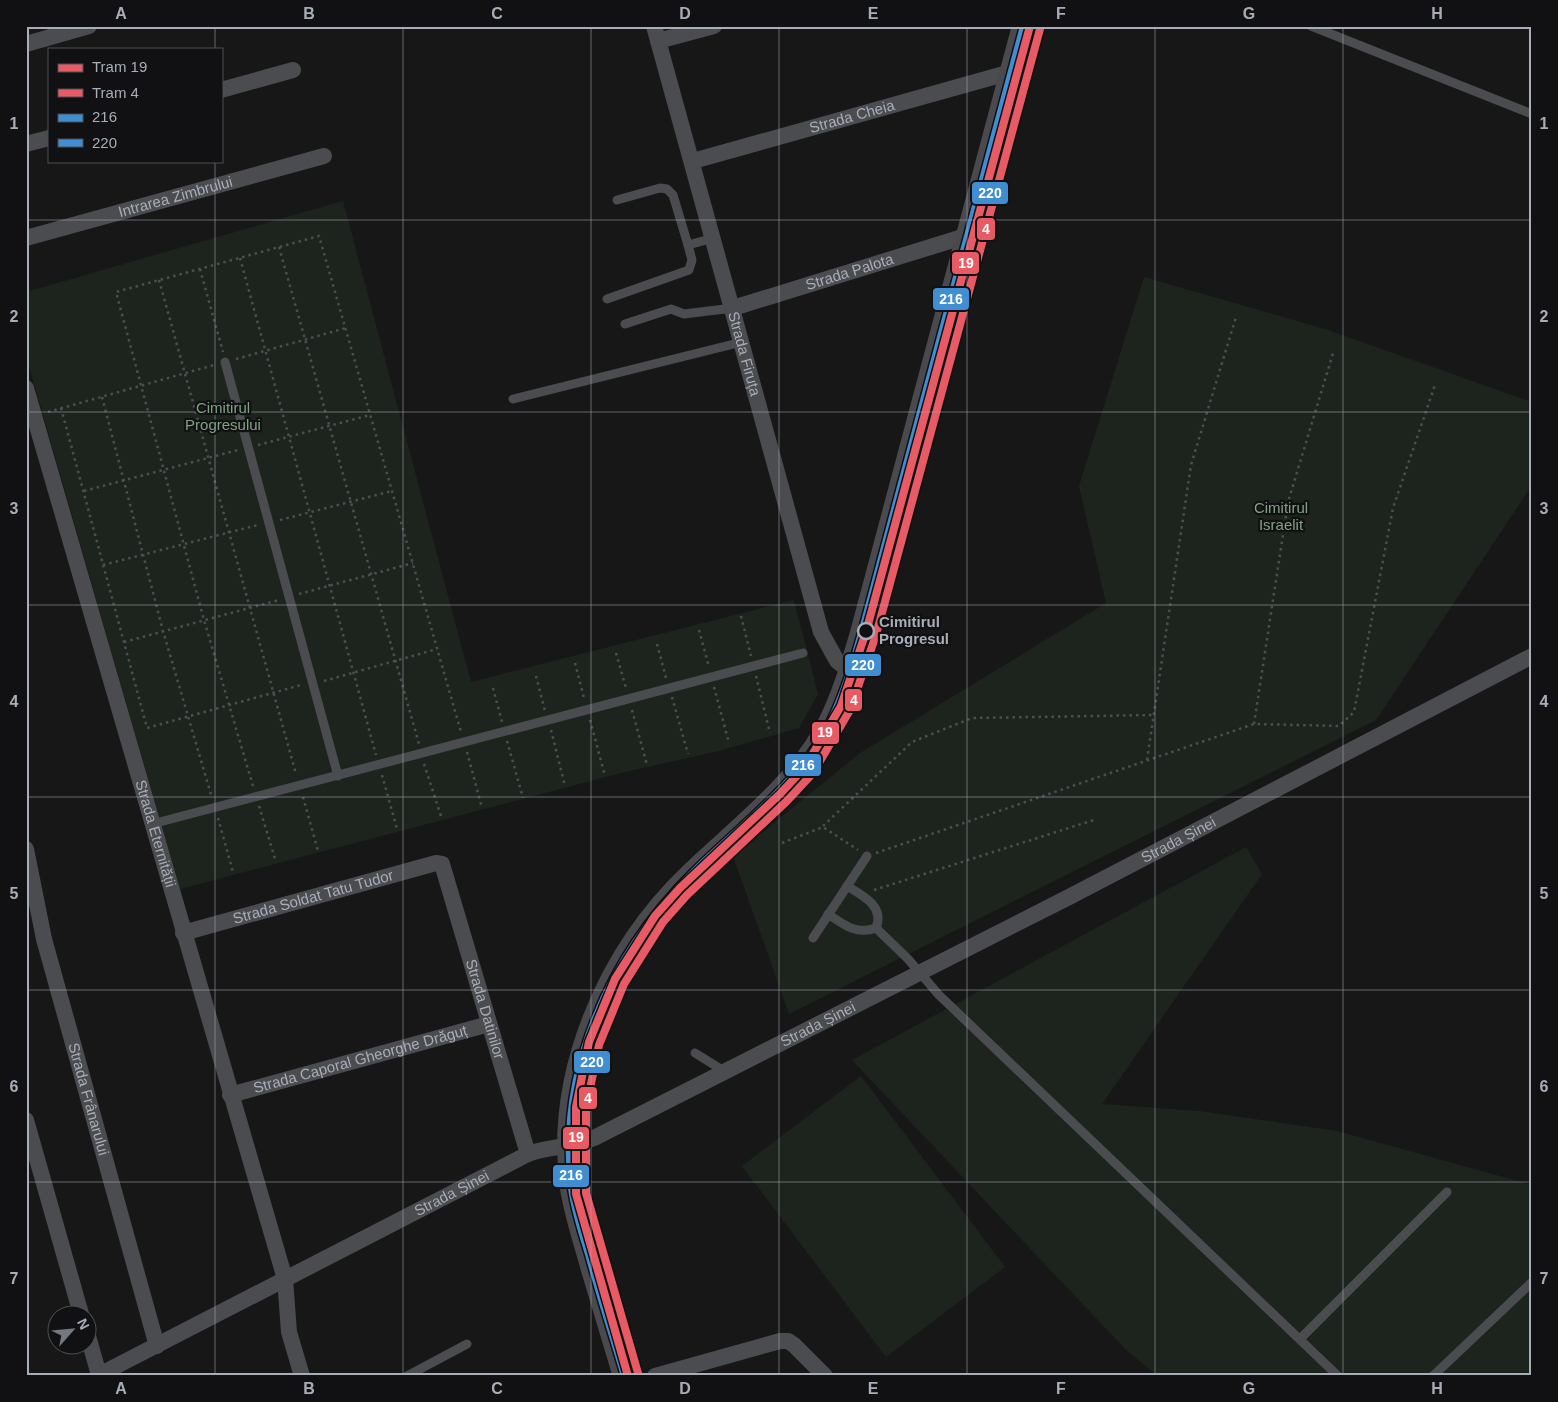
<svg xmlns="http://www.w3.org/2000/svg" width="1558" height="1402" font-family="Helvetica,sans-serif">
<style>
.green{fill:#1d241e}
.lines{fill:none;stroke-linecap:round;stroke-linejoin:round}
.path{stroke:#4d4e52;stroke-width:2.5;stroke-dasharray:2.5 4;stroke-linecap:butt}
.service{stroke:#4b4c50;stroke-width:9}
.minor{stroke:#4b4c50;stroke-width:16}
.secondary{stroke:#4a4a4e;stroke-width:24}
.bus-1-casing{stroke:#111113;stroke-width:11}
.bus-2-casing{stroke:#111113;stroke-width:11}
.bus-1{stroke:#408ed1;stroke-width:8}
.bus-2{stroke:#408ed1;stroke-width:8}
.tram-1-casing{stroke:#111113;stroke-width:11}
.tram-2-casing{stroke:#111113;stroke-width:11}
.tram-1{stroke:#e85b65;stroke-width:8}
.tram-2{stroke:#e85b65;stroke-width:8}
.grid{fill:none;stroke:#a8adb8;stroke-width:1;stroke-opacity:0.55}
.stop-dot{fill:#111113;stroke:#a8adb8;stroke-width:2.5}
.labels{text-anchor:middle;stroke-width:4.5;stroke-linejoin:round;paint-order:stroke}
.street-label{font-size:15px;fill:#a8adb8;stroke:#111113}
.park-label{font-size:15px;fill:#7fa381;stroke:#111113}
.stop-label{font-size:15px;font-weight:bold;fill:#a8adb8;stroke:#111113;text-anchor:start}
.line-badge{stroke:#111113;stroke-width:2}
.badge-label{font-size:14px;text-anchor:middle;font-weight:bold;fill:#fff}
.neatline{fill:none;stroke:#a8adb8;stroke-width:2}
.grid-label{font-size:16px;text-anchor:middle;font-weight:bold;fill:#a8adb8}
</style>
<rect width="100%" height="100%" fill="#171717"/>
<!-- green -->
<g class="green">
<path d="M343 201 471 682 794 600 818 694 799 728 719 751 621 773 180 889 26 356V292Z"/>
<path d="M1144 277 1328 330 1532 402V485L1376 720 789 1014 733 856 860 753 1106 603 1079 486Z"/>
<path d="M1246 847 1262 874 1102 1104 1199 1111 1337 1131 1532 1185V1376H1158L1127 1351 852 1060Z"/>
<path d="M861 1076 1005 1267 886 1357 742 1166Z"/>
</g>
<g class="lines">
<!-- path -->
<g class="path">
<path d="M279 247 419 744"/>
<path d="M240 258 376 755"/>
<path d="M200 269 223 352"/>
<path d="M159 280 296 774"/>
<path d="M236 359 346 328"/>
<path d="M102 397 163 631 212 798"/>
<path d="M61 408 147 728 301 685"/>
<path d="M48 412 214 365"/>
<path d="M258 445 370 415"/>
<path d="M84 491 238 450"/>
<path d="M280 520 392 491"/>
<path d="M103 565 258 525"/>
<path d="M299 594 413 563"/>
<path d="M741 616 751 656"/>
<path d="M699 630 709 667"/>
<path d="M124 642 279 600"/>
<path d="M657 644 666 678"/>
<path d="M616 653 626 688"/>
<path d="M575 663 584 698"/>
<path d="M536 676 545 711"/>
<path d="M756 676 770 733"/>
<path d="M324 681 437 649"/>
<path d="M714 687 729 743"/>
<path d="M493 688 502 722"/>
<path d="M672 697 688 754"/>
<path d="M632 710 647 765"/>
<path d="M590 720 605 776"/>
<path d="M1254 724 1288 502 1334 350"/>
<path d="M551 730 565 786"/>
<path d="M507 741 523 798"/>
<path d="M467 752 482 808"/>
<path d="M1147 760 1191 465 1236 317"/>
<path d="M424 764 441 816"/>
<path d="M382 775 397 829"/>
<path d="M253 786 204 620 116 292 319 236 461 732"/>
<path d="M303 797 318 851"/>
<path d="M259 806 276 862"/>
<path d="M218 818 233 872"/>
<path d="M823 826 912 742 972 718 1153 715"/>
<path d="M782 843 823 827 858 850"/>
<path d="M876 853 1254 724 1339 726 1354 712 1393 508 1435 385"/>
<path d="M874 890 1097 819"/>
</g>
<!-- service -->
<g class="service">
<path d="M1311 26 1532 114"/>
<path d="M617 200 660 188 667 189 673 195 688 245"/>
<path d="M607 299 689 270 692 260 688 245 714 238"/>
<path d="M625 324 671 309 684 314 733 308"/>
<path d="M225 362 338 776"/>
<path d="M513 399 742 342"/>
<path d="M152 824 803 653"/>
<path d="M847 886C862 895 885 906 876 928"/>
<path d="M828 914C844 925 856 935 876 928L908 959 939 995 1338 1376"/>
<path d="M813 938 867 856"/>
<path d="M695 1053 724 1071"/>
<path d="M1300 1339 1447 1192"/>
<path d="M407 1376 467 1344"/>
<path d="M1433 1376 1532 1282"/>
</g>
<!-- minor -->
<g class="minor">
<path id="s1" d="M654 26 821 632 837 661 851 672"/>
<path d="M658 41 714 26"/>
<path d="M26 44 89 26"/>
<path d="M221 90 293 70"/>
<path d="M26 144 49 138"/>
<path id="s2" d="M693 161 1011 72"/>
<path id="s3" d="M26 238 324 156"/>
<path id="s4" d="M733 308 966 236"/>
<path id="s5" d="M26 388 285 1279 289 1332 302 1376"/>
<path id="s6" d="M26 849 44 939 157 1346"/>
<path id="s7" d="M183 933 436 863 442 864 528 1154"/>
<path id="s8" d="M230 1095 489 1024"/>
<path d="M26 1120 81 1314"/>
<path d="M88 1336 99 1375"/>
<path id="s9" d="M97 1376 528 1154C549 1146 572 1148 594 1138L1069 897 1532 656"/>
<path d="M655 1376 780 1341H788L794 1345 825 1376"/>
</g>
<!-- secondary -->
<path class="secondary" d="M625 1376C614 1339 603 1302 592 1266 585 1240 576 1214 572 1188 556 1073 610 952 692 874 740 828 798 785 829 725 844 695 853 664 862 633L1024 26"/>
<defs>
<path id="bus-1" d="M625 1376C613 1335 600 1295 589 1254 582 1232 575 1210 572 1188 558 1070 610 956 692 874 740 826 797 786 829 725 844 696 853 664 862 633L1024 26"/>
<path id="bus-2" d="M635 1373C623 1333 610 1292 598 1252 592 1230 584 1209 582 1186 569 1072 619 958 701 879 750 833 804 791 837 731 853 701 862 668 872 636L1034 29"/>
</defs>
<!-- bus-1 casing -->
<use href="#bus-1" class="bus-1-casing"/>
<!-- bus-2 casing -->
<use href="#bus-2" class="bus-2-casing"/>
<!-- bus-1 -->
<use href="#bus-1" class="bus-1"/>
<!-- bus-2 -->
<use href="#bus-2" class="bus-2"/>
<defs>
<path id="tram-1" d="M628 1376 576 1194V1107L589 1042 615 979 655 916 680 888 780 794 805 767 841 706 866 632 1030 26"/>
<path id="tram-2" d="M638 1373 586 1193V1108L599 1045 624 984 663 922 687 895 787 801 813 773 850 710 876 635 1040 29"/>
</defs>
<!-- tram-1 casing -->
<use href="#tram-1" class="tram-1-casing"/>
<!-- tram-2 casing -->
<use href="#tram-2" class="tram-2-casing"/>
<!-- tram-1 -->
<use href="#tram-1" class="tram-1"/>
<!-- tram-2 -->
<use href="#tram-2" class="tram-2"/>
</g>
<!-- grid -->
<path class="grid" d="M215 26V49M403 26V1376M591 26V1376M779 26V1376M967 26V1376M1155 26V1376M1343 26V1376M215 161V1376M26 220H1532M26 412H1532M26 605H1532M26 797H1532M26 990H1532M26 1182H1532"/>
<!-- markers -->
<circle class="stop-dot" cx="866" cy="631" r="8"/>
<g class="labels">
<!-- street labels -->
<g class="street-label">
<text dy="5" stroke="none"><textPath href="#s2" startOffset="165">Strada Cheia</textPath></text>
<text dy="5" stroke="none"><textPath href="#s3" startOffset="155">Intrarea Zimbrului</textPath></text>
<text dy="5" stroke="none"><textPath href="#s4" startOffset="122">Strada Palota</textPath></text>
<text dy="5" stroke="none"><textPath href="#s1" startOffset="340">Strada Firuța</textPath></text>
<text dy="5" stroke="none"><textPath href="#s5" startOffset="464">Strada Eternității</textPath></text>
<text dy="5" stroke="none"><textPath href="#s9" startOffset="1209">Strada Șinei</textPath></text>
<text dy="5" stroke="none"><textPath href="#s7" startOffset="135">Strada Soldat Tatu Tudor</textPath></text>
<text dy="5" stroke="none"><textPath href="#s7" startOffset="420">Strada Datinilor</textPath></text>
<text dy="5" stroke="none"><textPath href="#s9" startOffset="804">Strada Șinei</textPath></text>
<text dy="5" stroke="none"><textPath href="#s8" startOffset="135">Strada Caporal Gheorghe Drăguț</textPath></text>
<text dy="5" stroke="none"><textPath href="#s6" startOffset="258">Strada Frânarului</textPath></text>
<text dy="5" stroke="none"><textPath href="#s9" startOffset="399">Strada Șinei</textPath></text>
</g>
<!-- park labels -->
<g class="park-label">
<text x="223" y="413">Cimitirul<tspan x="223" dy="17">Progresului</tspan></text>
<text x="1281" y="513">Cimitirul<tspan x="1281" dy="17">Israelit</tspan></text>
</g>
<!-- stop labels -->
<g class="stop-label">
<text x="879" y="627">Cimitirul<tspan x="879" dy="17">Progresul</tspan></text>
</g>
</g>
<g class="line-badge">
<rect x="971" y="181" width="38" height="24" rx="5" fill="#408ed1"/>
<rect x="976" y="217" width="20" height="24" rx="5" fill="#e85b65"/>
<rect x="951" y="251" width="29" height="24" rx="5" fill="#e85b65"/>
<rect x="932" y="287" width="38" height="24" rx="5" fill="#408ed1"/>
<rect x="844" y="653" width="38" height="24" rx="5" fill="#408ed1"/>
<rect x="844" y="688" width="19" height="24" rx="5" fill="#e85b65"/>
<rect x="811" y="721" width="29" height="24" rx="5" fill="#e85b65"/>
<rect x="784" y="753" width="38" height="24" rx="5" fill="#408ed1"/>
<rect x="573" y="1050" width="38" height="24" rx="5" fill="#408ed1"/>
<rect x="578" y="1086" width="20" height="24" rx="5" fill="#e85b65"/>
<rect x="562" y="1126" width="28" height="24" rx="5" fill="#e85b65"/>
<rect x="552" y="1164" width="38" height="24" rx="5" fill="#408ed1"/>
</g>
<g class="badge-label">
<text x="990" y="198">220</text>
<text x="986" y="234">4</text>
<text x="966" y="268">19</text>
<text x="951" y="304">216</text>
<text x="863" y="670">220</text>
<text x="854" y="705">4</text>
<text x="825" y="737">19</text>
<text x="803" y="770">216</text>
<text x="592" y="1067">220</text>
<text x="588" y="1103">4</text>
<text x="576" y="1142">19</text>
<text x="571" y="1180">216</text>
</g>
<!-- border -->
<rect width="1558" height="1402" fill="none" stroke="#111113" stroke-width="55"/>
<!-- legend -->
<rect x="48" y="48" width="175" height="115" fill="#111113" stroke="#4d4f55"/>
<rect x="58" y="64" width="25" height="8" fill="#e85b65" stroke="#4d4f55"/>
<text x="92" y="72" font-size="15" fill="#a8adb8">Tram 19</text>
<rect x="58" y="89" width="25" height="8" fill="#e85b65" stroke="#4d4f55"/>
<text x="92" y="98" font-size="15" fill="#a8adb8">Tram 4</text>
<rect x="58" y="114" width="25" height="8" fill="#408ed1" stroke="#4d4f55"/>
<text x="92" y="122" font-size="15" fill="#a8adb8">216</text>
<rect x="58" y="139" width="25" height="8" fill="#408ed1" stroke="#4d4f55"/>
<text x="92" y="148" font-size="15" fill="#a8adb8">220</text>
<!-- north arrow -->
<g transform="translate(72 1330) rotate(63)"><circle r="24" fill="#111113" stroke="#4d4f55"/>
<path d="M0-4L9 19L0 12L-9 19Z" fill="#757880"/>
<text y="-8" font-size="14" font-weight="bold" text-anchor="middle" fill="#a8adb8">N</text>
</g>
<rect x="28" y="28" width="1502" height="1346" class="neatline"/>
<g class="grid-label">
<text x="121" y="19">A</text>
<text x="309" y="19">B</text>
<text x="497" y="19">C</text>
<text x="685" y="19">D</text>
<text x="873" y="19">E</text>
<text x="1061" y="19">F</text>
<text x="1249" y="19">G</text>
<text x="1437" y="19">H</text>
<text x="14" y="129">1</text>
<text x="1544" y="129">1</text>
<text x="14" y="322">2</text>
<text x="1544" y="322">2</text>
<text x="14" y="514">3</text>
<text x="1544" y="514">3</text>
<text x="14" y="707">4</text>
<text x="1544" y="707">4</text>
<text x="14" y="899">5</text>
<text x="1544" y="899">5</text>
<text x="14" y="1092">6</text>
<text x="1544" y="1092">6</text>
<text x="14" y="1284">7</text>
<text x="1544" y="1284">7</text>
<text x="121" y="1394">A</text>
<text x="309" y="1394">B</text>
<text x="497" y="1394">C</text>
<text x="685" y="1394">D</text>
<text x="873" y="1394">E</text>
<text x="1061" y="1394">F</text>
<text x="1249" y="1394">G</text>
<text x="1437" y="1394">H</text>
</g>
</svg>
